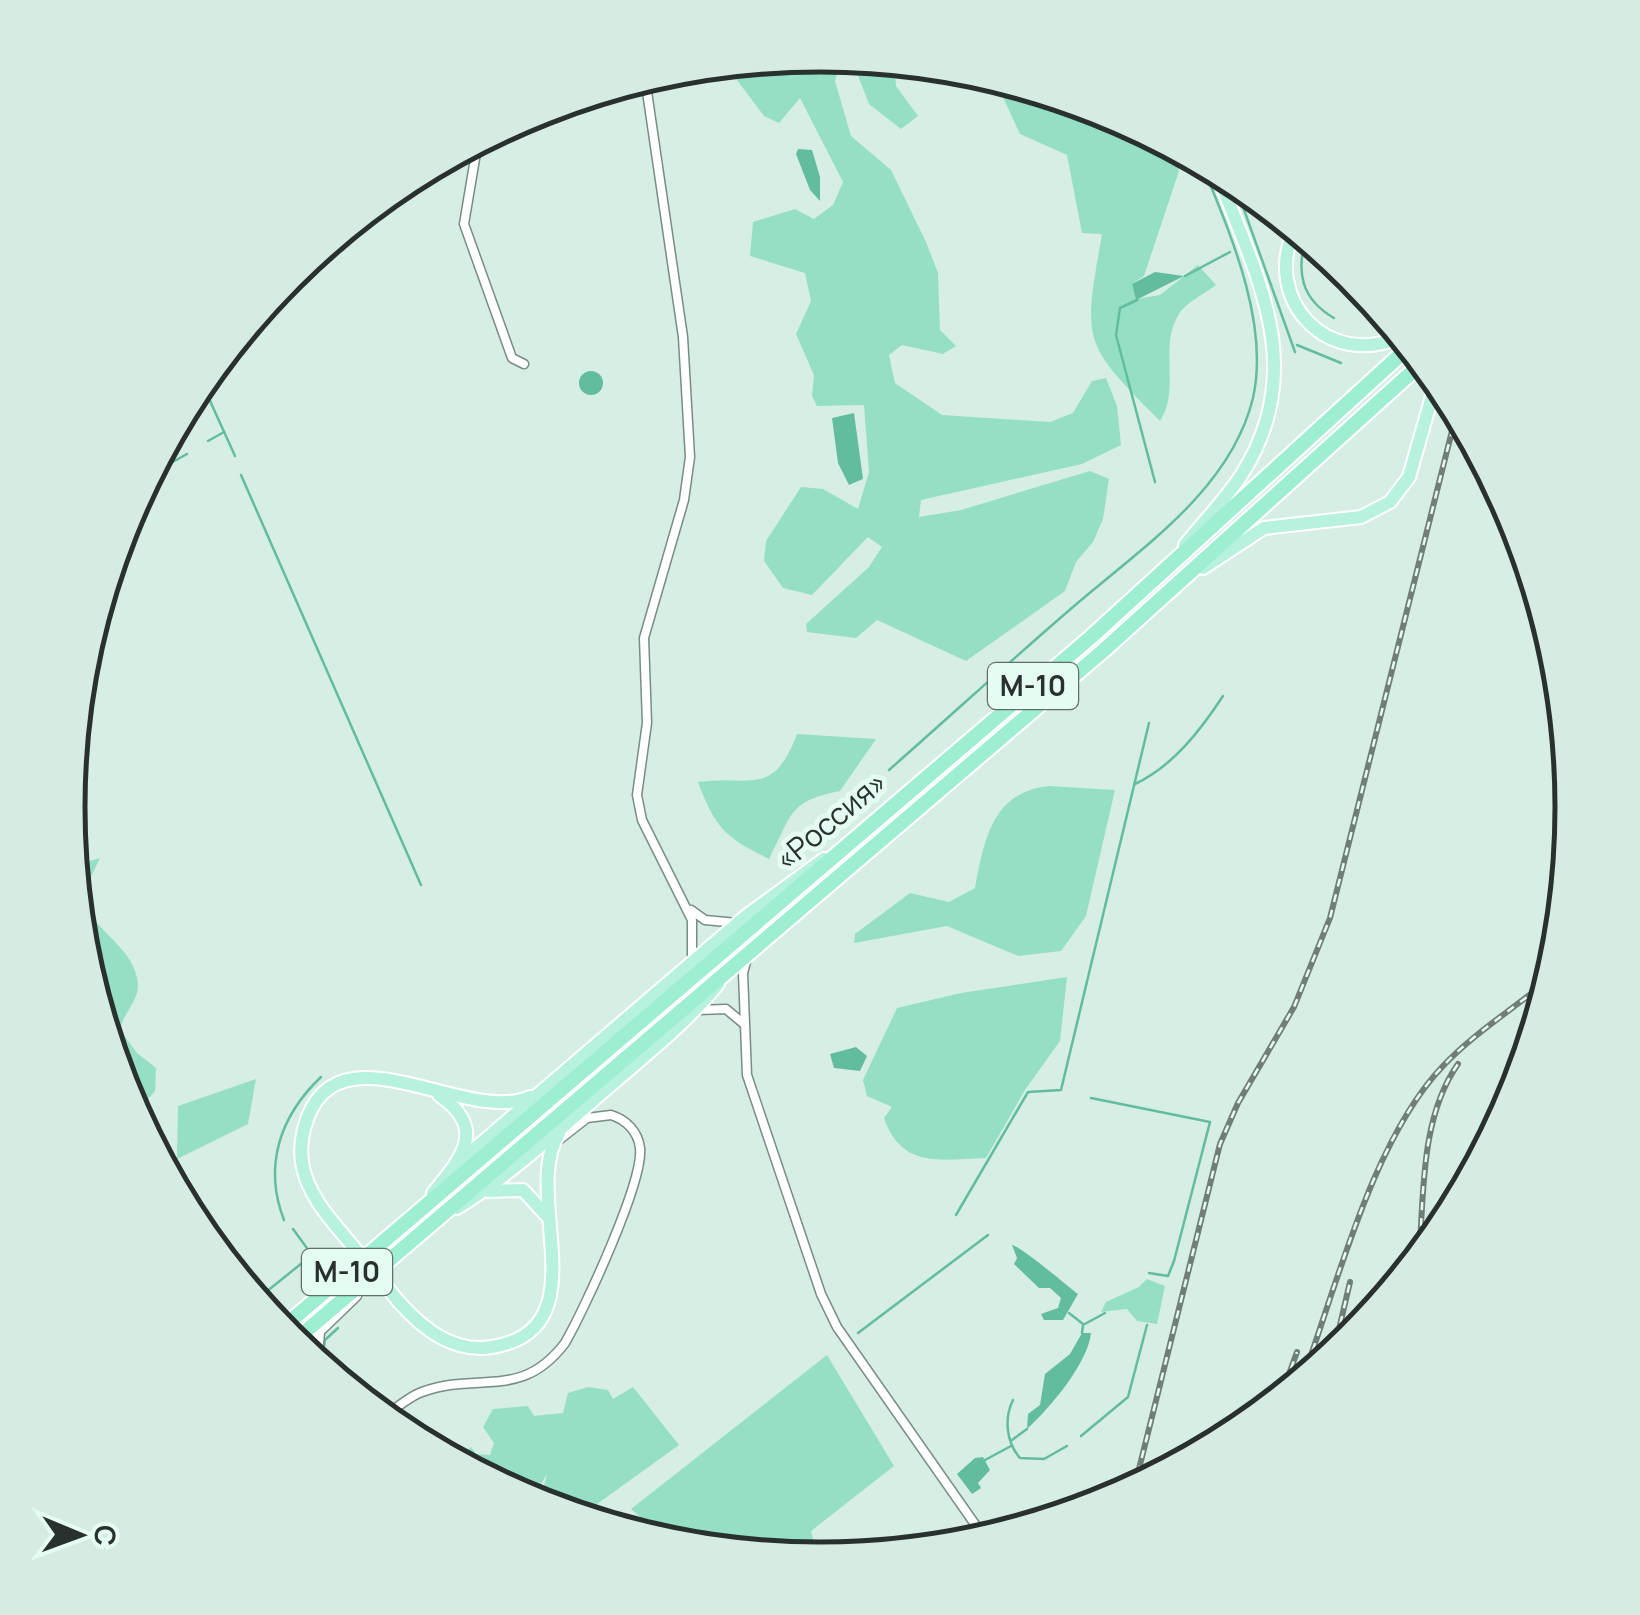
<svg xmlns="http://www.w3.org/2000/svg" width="1640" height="1615" font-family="Manrope,sans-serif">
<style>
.green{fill:#95e0c4}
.water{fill:#62bd9e}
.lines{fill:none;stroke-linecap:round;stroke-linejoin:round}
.stream{stroke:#62bd9e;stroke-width:2.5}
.minor-casing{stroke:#788d84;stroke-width:11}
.primary-casing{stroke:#fff;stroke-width:16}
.trunk-casing{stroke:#fff;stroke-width:18}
.minor{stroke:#fff;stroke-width:8}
.primary{stroke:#b6f2dd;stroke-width:12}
.trunk{stroke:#9eeed2;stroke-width:14}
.rail-casing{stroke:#707e78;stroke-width:6}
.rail{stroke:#e5fcf2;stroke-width:2.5;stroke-dasharray:8;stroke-linecap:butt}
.primary-bridge-casing{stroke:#fff;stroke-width:16;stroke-linecap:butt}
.primary-bridge{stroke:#b6f2dd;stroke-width:12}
.labels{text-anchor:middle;stroke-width:10;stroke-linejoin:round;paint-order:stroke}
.shield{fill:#e5fcf2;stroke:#616e69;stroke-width:2.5}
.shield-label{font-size:28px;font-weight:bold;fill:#29312e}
.street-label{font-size:30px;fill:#29312e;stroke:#e5fcf2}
.rim{fill:none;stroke:#29312e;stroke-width:5}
</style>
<rect width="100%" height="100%" fill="#d7eee5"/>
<!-- green -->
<g class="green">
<path d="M821 55 894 62 896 86 918 116 901 129 869 104 855 68 840 63 835 81 851 136 891 170 926 242 938 273 940 330 956 346 943 354 902 345 889 355 895 383 942 415 1050 422 1073 413 1092 381 1106 378 1117 406 1121 445 1082 464 921 500 919 517 961 510 1090 471 1109 479 1103 519 1093 542 1076 562 1065 591 966 661 877 620 856 638 807 632 806 624 869 567 882 547 868 537 812 595 783 588 764 561 766 541 801 487 823 489 858 509 869 472 864 405 817 406 812 396 814 375 796 334 811 301 805 273 750 256 753 222 795 209 814 219 833 205 843 182 800 98 779 123 764 116 725 64Z"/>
<path d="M972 71 1108 113 1176 148 1179 171 1144 276 1132 284 1136 299 1160 295 1198 265 1216 285C1206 293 1185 303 1179 314 1158 347 1181 389 1160 421 1081 342 1083 343 1102 234L1082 233 1067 155 1020 134 1001 93Z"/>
<path d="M797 734 876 739 840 791C788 801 792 815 769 859 726 838 715 828 698 782 751 775 773 798 797 734Z"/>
<path d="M1049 786 1115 790 1086 916 1061 951 1018 956 947 926 854 943 855 934 910 893 949 902 975 888C984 840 992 792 1049 786Z"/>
<path d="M100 858 80 899C93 929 137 950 138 985 138 1002 123 1013 120 1030L137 1053 156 1068 155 1091 135 1114 125 1095 82 954 73 866Z"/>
<path d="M1067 977 1060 1041 1025 1090 986 1158C942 1159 902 1170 884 1118L892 1107 867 1096 863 1080 897 1008 961 993Z"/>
<path d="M256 1079 248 1124 177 1159 178 1106Z"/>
<path d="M1147 1279 1165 1286 1157 1324 1137 1321 1127 1309 1101 1312 1106 1302 1139 1287Z"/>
<path d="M827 1355 894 1466 811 1531 818 1560 673 1545 631 1509Z"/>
<path d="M588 1387 608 1390 613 1399 633 1387 679 1445 579 1517 534 1503 541 1498 547 1474 530 1502 454 1461 471 1447 476 1454 490 1455 494 1443 483 1427 493 1409 528 1406 534 1416 563 1413 568 1393Z"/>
</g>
<!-- water -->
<g class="water">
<path d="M798 149 812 150 820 177V201L810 190 796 154Z"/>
<path d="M1155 272 1184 276 1136 300 1132 284Z"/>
<circle cx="591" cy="383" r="12"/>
<path d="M854 413 863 479 849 485 838 463 832 418Z"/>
<path d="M856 1047 867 1056 860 1071 834 1068 830 1054Z"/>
<path d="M1012 1245C1022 1247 1066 1285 1078 1294L1063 1320H1044L1041 1314 1058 1308 1061 1298 1050 1288H1039L1014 1264 1017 1258Z"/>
<path d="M1082 1333H1091C1088 1363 1050 1408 1027 1429L1028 1414 1040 1405 1045 1374 1070 1354Z"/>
<path d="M983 1457 990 1470 978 1483 981 1488 972 1494 957 1474 975 1458Z"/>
</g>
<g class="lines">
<!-- stream -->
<g class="stream">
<path d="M1233 179 1295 352"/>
<path d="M1306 237C1296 272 1301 299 1334 318"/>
<path d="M1185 276 1230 252"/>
<path d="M1137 300 1120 308 1116 335 1155 482"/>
<path d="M1297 345 1341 363"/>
<path d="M201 381 235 456"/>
<path d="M1423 385 1427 367"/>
<path d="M208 441 224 432"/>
<path d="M149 475 187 454"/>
<path d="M241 475 421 885"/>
<path d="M889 770C948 718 1006 665 1066 613 1134 553 1230 493 1253 398 1270 322 1229 231 1201 162"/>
<path d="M1135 784C1173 766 1200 731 1223 696"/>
<path d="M1091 1098 1210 1122 1174 1261 1168 1276 1149 1273"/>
<path d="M956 1215 1028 1092 1061 1090 1149 723"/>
<path d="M284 1220C263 1166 280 1116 321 1077"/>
<path d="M256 1300 312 1255 293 1229"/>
<path d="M1069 1313 1083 1324"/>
<path d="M858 1333 988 1235"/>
<path d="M1082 1333 1083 1325 1105 1313"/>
<path d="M336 1379 322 1358 325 1340 338 1328"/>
<path d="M1013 1400C1004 1418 1006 1442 1020 1458L1044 1459 1067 1446"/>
<path d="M1081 1436 1128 1397 1147 1325"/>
<path d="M1012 1440 1027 1429"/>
<path d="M985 1460 1011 1446"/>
</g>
<defs>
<g id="minor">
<path d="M645 78 683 337 690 457 684 500 644 638 647 723 637 795 642 820 692 920V960"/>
<path d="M478 141 464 224 512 358 524 364"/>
<path d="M691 910 705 920 737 923"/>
<path d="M747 958 743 973 747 1075 821 1294 837 1327 986 1540"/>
<path d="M698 1010 726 1009 744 1024"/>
<path d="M301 1350 357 1296"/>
<path d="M317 1363 320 1333"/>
<path d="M383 1418C395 1409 408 1397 422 1392 479 1371 521 1401 565 1343 584 1310 644 1181 640 1148 638 1132 627 1120 611 1115L587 1118 559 1140"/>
</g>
<g id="primary">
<path d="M1295 229C1261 300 1329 371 1402 336"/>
<path d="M1185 545C1204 521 1226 499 1242 474 1310 367 1255 274 1216 170"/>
<path d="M1203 568 1264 528 1361 517 1390 502 1409 477 1437 379"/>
<path d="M457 1164 746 916 824 859"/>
<path d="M488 1191 523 1190 546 1215"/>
<path d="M433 1193C463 1157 487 1128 439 1095"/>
<path d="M457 1208C513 1173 562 1127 612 1084 649 1052 687 1022 718 984"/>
<path d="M336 1226C312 1198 294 1168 304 1129 332 1019 465 1126 530 1097"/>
<path d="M399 1302C423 1329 453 1353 492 1347 602 1329 520 1195 559 1133"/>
</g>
<g id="trunk">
<path d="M280 1330 1091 637 1410 346"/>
<path d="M292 1343 1104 650 1423 362"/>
</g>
</defs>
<!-- minor casing -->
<use href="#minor" class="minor-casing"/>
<!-- primary casing -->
<use href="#primary" class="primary-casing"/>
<!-- trunk casing -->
<use href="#trunk" class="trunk-casing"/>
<!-- minor -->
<use href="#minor" class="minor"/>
<!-- primary -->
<use href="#primary" class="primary"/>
<!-- trunk -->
<use href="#trunk" class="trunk"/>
<defs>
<g id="rail">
<path d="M1419 1258C1424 1195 1420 1118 1458 1064"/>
<path d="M1333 1355 1350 1282"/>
<path d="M1302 1381C1337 1285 1373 1139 1443 1066 1474 1033 1516 1007 1551 978"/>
<path d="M1280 1399 1297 1352"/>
<path d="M1134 1489 1220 1144 1238 1103 1294 1007 1330 918 1457 411"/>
</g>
</defs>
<!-- rail casing -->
<use href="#rail" class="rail-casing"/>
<!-- rail -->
<use href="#rail" class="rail"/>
<defs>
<path id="primary-bridge" d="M336 1226 399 1302"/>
</defs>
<!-- primary-bridge casing -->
<use href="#primary-bridge" class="primary-bridge-casing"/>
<!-- primary-bridge -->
<use href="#primary-bridge" class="primary-bridge"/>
</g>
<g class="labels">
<!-- shield labels -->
<g class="shield">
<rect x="988" y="663" width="90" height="46" rx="8"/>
<rect x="302" y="1249" width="90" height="46" rx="8"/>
</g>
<g class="shield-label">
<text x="1033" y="696">М-10</text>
<text x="347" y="1282">М-10</text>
</g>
<!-- street labels -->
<g class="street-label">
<text transform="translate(831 821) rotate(-40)" y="10">«Россия»</text>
</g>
</g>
<!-- crop -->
<path d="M0 0H1640V1615H0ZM85 807a735 735 0 1 1 1470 0a735 735 0 1 1-1470 0Z" fill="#d6ece2" fill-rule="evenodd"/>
<path class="rim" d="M85 807a735 735 0 1 1 1470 0a735 735 0 1 1-1470 0Z"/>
<!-- north arrow -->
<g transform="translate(80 1535) rotate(91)" stroke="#e5fcf2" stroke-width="8" paint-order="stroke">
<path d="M0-8L18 38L0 25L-18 38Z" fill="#29312e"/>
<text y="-15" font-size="28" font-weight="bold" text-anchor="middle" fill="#29312e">С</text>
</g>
</svg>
